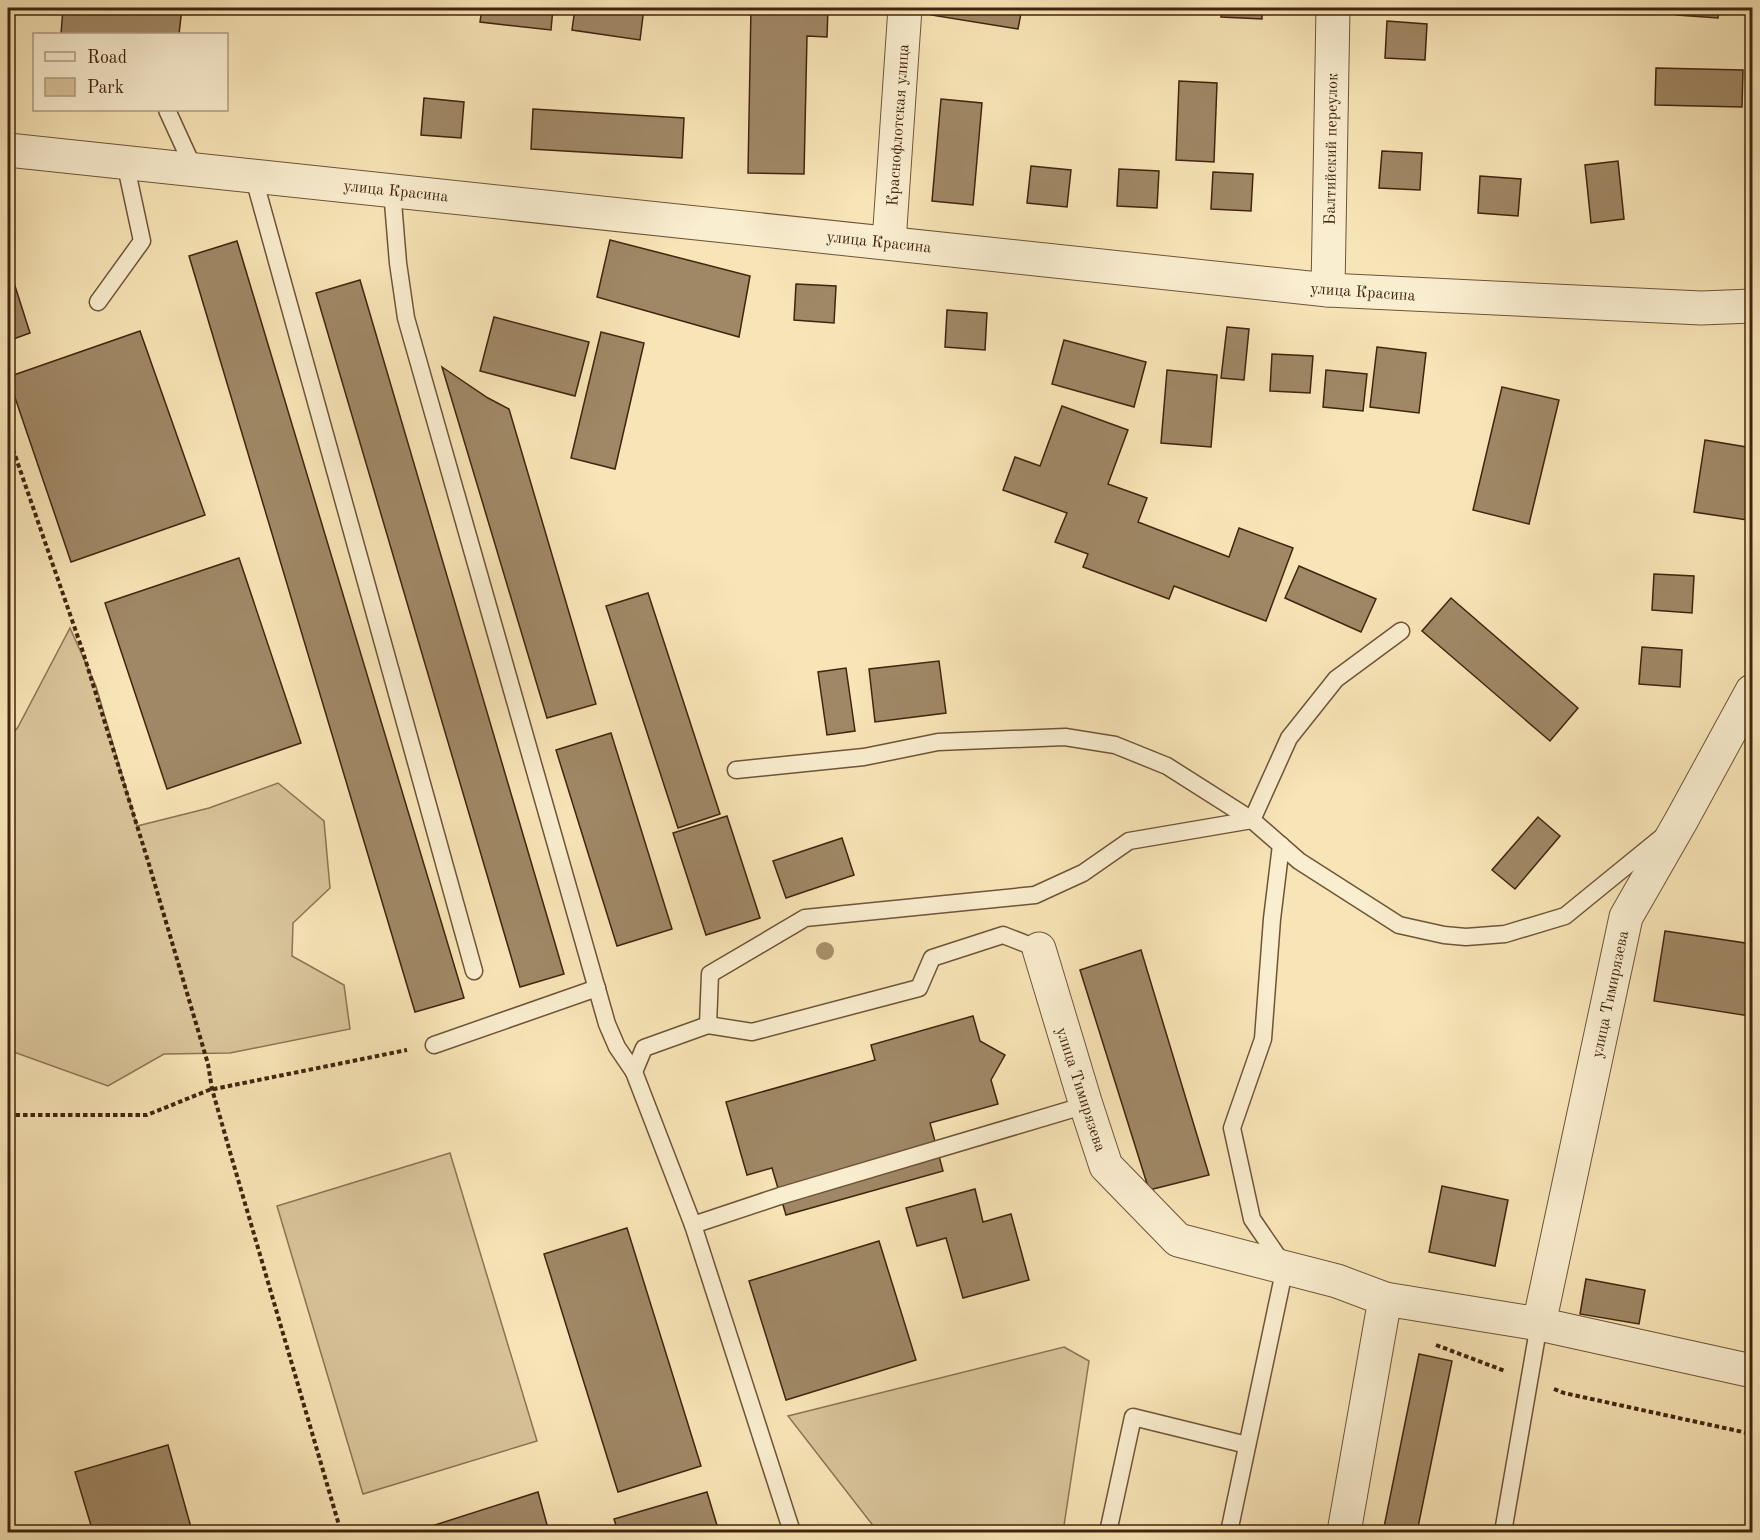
<svg xmlns="http://www.w3.org/2000/svg" width="1760" height="1540" font-family="'Old Standard TT',serif">
<style>
.green{fill:#d9c49a;stroke:#8d7454;stroke-width:1.5}
.building{fill:#a08866;stroke:#41240e;stroke-width:1.5}
.lines{fill:none;stroke-linecap:round;stroke-linejoin:round}
.service-casing{stroke:#6f5438;stroke-width:19}
.minor-casing{stroke:#6f5438;stroke-width:35}
.tertiary-casing{stroke:#6f5438;stroke-width:35}
.path{stroke:#41240e;stroke-width:4;stroke-dasharray:4.5 3;stroke-linecap:butt}
.service{stroke:#faeed0;stroke-width:16}
.minor{stroke:#faeed0;stroke-width:33}
.tertiary{stroke:#faeed0;stroke-width:33}
.tree{fill:#a8916d}
.labels{text-anchor:middle;stroke-width:4.5;stroke-linejoin:round;paint-order:stroke}
.street-label{font-size:16px;fill:#41240e;stroke:#faeed0}
</style>
<rect width="100%" height="100%" fill="#f8e5b7"/>
<filter id="stains"><feTurbulence type="fractalNoise" baseFrequency=".00333" numOctaves="4"/><feColorMatrix values="0 0 0 0 .2 0 0 0 0 .09 0 0 0 0 .02 0 0 0 .5 -.17"/></filter>
<radialGradient id="worn" r=".72"><stop offset=".6" stop-color="#630" stop-opacity="0"/><stop offset="1" stop-color="#630" stop-opacity=".3"/></radialGradient>
<!-- green -->
<g class="green">
<path d="M70 628 96 686 137 826 209 808 278 783 324 821 330 888 293 923 292 956 344 985 350 1029 230 1053 164 1054 108 1086 8 1050V740L18 727Z"/>
<path d="M450 1153 537 1441 363 1494 277 1206Z"/>
<path d="M1064 1347 1089 1361 1063 1532H878L788 1416Z"/>
</g>
<!-- building -->
<g class="building">
<path d="M63 8H182L179 34H61Z"/>
<path d="M482 8H553L551 30 480 22Z"/>
<path d="M575 8H644L640 40 572 30Z"/>
<path d="M751 8H828L827 37 807 36 804 174 748 173Z"/>
<path d="M932 8H1022L1018 29 931 15Z"/>
<path d="M1222 8H1262V19L1221 17Z"/>
<path d="M1678 8H1719L1718 18 1677 15Z"/>
<path d="M1387 21 1427 24 1425 60 1385 58Z"/>
<path d="M1656 68 1743 70 1742 107 1655 105Z"/>
<path d="M1179 81 1217 83 1214 162 1176 160Z"/>
<path d="M424 98 464 102 461 138 421 135Z"/>
<path d="M941 99 982 103 973 205 932 201Z"/>
<path d="M533 109 684 118 682 158 531 149Z"/>
<path d="M1382 151 1422 153 1420 190 1379 188Z"/>
<path d="M1618 161 1624 219 1591 223 1585 165Z"/>
<path d="M1031 166 1071 170 1067 207 1027 203Z"/>
<path d="M1119 169 1159 171 1157 208 1117 206Z"/>
<path d="M1213 172 1253 174 1251 211 1211 209Z"/>
<path d="M1480 176 1521 179 1518 216 1478 213Z"/>
<path d="M610 240 750 276 739 337 597 297Z"/>
<path d="M237 241 464 998 415 1012 189 256Z"/>
<path d="M8 264 30 333 8 341Z"/>
<path d="M360 280 564 974 520 987 316 293Z"/>
<path d="M796 284 836 286 834 323 794 320Z"/>
<path d="M947 310 987 313 985 350 945 347Z"/>
<path d="M494 317 589 342 575 396 480 371Z"/>
<path d="M1227 327 1249 329 1244 380 1221 378Z"/>
<path d="M140 331 205 515 71 562 8 377Z"/>
<path d="M601 332 644 343 615 469 571 458Z"/>
<path d="M1064 340 1146 362 1134 407 1052 384Z"/>
<path d="M1377 347 1426 353 1419 413 1370 407Z"/>
<path d="M1272 354 1313 356 1310 393 1270 391Z"/>
<path d="M442 367 488 398 509 409 596 704 547 718Z"/>
<path d="M1167 370 1217 375 1211 447 1161 443Z"/>
<path d="M1326 370 1367 374 1363 411 1323 407Z"/>
<path d="M1502 387 1559 400 1529 524 1473 510Z"/>
<path d="M1062 406 1128 430 1108 484 1147 498 1138 522 1229 557 1239 528 1293 548 1266 621 1174 586 1169 599 1083 567 1088 554 1055 542 1067 513 1003 490 1015 457 1040 466Z"/>
<path d="M1705 440 1752 448V484L1747 520 1694 512Z"/>
<path d="M239 558 301 743 167 789 105 603Z"/>
<path d="M1299 566 1376 599 1361 632 1285 598Z"/>
<path d="M1654 574 1694 576 1692 613 1652 610Z"/>
<path d="M648 593 720 814 678 828 606 606Z"/>
<path d="M1451 598 1578 708 1550 741 1422 631Z"/>
<path d="M1642 647 1682 650 1680 687 1639 684Z"/>
<path d="M939 661 946 713 875 722 869 669Z"/>
<path d="M846 668 855 731 827 735 818 672Z"/>
<path d="M611 733 672 929 617 946 556 750Z"/>
<path d="M727 816 760 918 706 935 673 833Z"/>
<path d="M1538 817 1560 836 1515 889 1492 870Z"/>
<path d="M842 838 854 875 786 898 773 861Z"/>
<path d="M1665 931 1752 944V991L1749 1016 1654 1001Z"/>
<path d="M1141 950 1209 1175 1149 1190 1080 970Z"/>
<path d="M973 1016 980 1041 1005 1055 991 1080 998 1104 930 1123 943 1171 786 1215 772 1168 747 1175 726 1102 875 1060 871 1045Z"/>
<path d="M1442 1186 1508 1200 1495 1266 1429 1252Z"/>
<path d="M975 1189 983 1222 1011 1214 1029 1280 963 1298 946 1238 917 1246 906 1208Z"/>
<path d="M627 1228 701 1466 618 1492 544 1254Z"/>
<path d="M879 1241 916 1360 786 1400 749 1281Z"/>
<path d="M1586 1279 1645 1290 1639 1324 1580 1314Z"/>
<path d="M1419 1354 1452 1361 1417 1532H1383Z"/>
<path d="M168 1445 192 1531 93 1532 75 1472Z"/>
<path d="M538 1492 549 1532H413Z"/>
<path d="M707 1492 719 1532H618L614 1519Z"/>
</g>
<g class="lines">
<defs>
<g id="service">
<path d="M167 110 194 169"/>
<path d="M253 175 474 971"/>
<path d="M392 190 398 263 406 318 607 1024 617 1047 634 1072"/>
<path d="M98 302 142 241 125 162"/>
<path d="M1401 631 1336 679 1289 738 1252 820 1299 861 1399 925 1444 935 1466 937 1505 934 1565 916 1662 837"/>
<path d="M1039 949 1003 935 932 958 919 988 752 1032 708 1025 644 1048 634 1072 693 1225 780 1196 1086 1105"/>
<path d="M708 1025 710 974 805 918 1035 895 1083 873 1129 841 1252 820 1167 766 1115 745 1065 737 938 742 864 757 736 770"/>
<path d="M434 1045 597 988"/>
<path d="M693 1225 792 1532"/>
<path d="M1108 1532 1133 1417 1247 1445"/>
<path d="M1229 1532 1285 1267 1252 1219 1232 1128 1263 1039 1272 919 1281 845"/>
<path d="M1503 1532 1539 1324"/>
</g>
<g id="minor">
<path d="M889 242 905 8"/>
<path d="M1328 290 1333 8"/>
<path d="M1752 691 1681 821 1626 917 1539 1324 1752 1371"/>
<path d="M1039 949 1086 1105 1106 1166 1178 1240 1337 1281 1385 1299"/>
<path d="M1344 1532 1385 1299 1539 1324"/>
</g>
<path id="tertiary" d="M8 150 1328 290 1701 308 1752 306"/>
</defs>
<!-- service casing -->
<use href="#service" class="service-casing"/>
<!-- minor casing -->
<use href="#minor" class="minor-casing"/>
<!-- tertiary casing -->
<use href="#tertiary" class="tertiary-casing"/>
<!-- path -->
<g class="path">
<path d="M8 435 82 649 148 861 208 1064 212 1089 230 1152 341 1532"/>
<path d="M8 1115H147L209 1090 407 1050"/>
<path d="M1436 1345 1505 1371"/>
<path d="M1554 1389 1564 1393 1752 1434"/>
</g>
<!-- service -->
<use href="#service" class="service"/>
<!-- minor -->
<use href="#minor" class="minor"/>
<!-- tertiary -->
<use href="#tertiary" class="tertiary"/>
</g>
<!-- trees -->
<circle class="tree" cx="825" cy="951" r="9"/>
<g class="labels">
<!-- street labels -->
<g class="street-label">
<text transform="translate(897 125) rotate(-86)" y="6">Краснофлотская улица</text>
<text transform="translate(1330 149) rotate(-89)" y="6">Балтийский переулок</text>
<text transform="translate(396 190) rotate(6)" y="6">улица Красина</text>
<text transform="translate(879 241) rotate(6)" y="6">улица Красина</text>
<text transform="translate(1363 291) rotate(4)" y="6">улица Красина</text>
<text transform="translate(1609 994) rotate(-78)" y="6">улица Тимирязева</text>
<text transform="translate(1082 1089) rotate(72)" y="6">улица Тимирязева</text>
</g>
</g>
<!-- margin -->
<rect width="1760" height="1540" fill="none" stroke="#f8e5b7" stroke-width="30"/>
<rect x="9" y="9" width="1742" height="1522" fill="none" stroke="#41240e" stroke-width="3"/>
<rect x="15" y="15" width="1730" height="1510" fill="none" stroke="#41240e" stroke-width="1.5"/>
<!-- legend -->
<rect x="33" y="33" width="195" height="78" fill="#faeed0" stroke="#b09d82" stroke-width="1.5"/>
<rect x="45" y="52" width="30" height="9" fill="#faeed0" stroke="#b09d82" stroke-width="1.5"/>
<text x="87" y="63" font-size="18" fill="#41240e">Road</text>
<rect x="45" y="78" width="30" height="18" fill="#d9c49a" stroke="#b09d82" stroke-width="1.5"/>
<text x="87" y="93" font-size="18" fill="#41240e">Park</text>
<rect width="100%" height="100%" filter="url(#stains)"/>
<rect width="100%" height="100%" fill="url(#worn)"/>
</svg>
